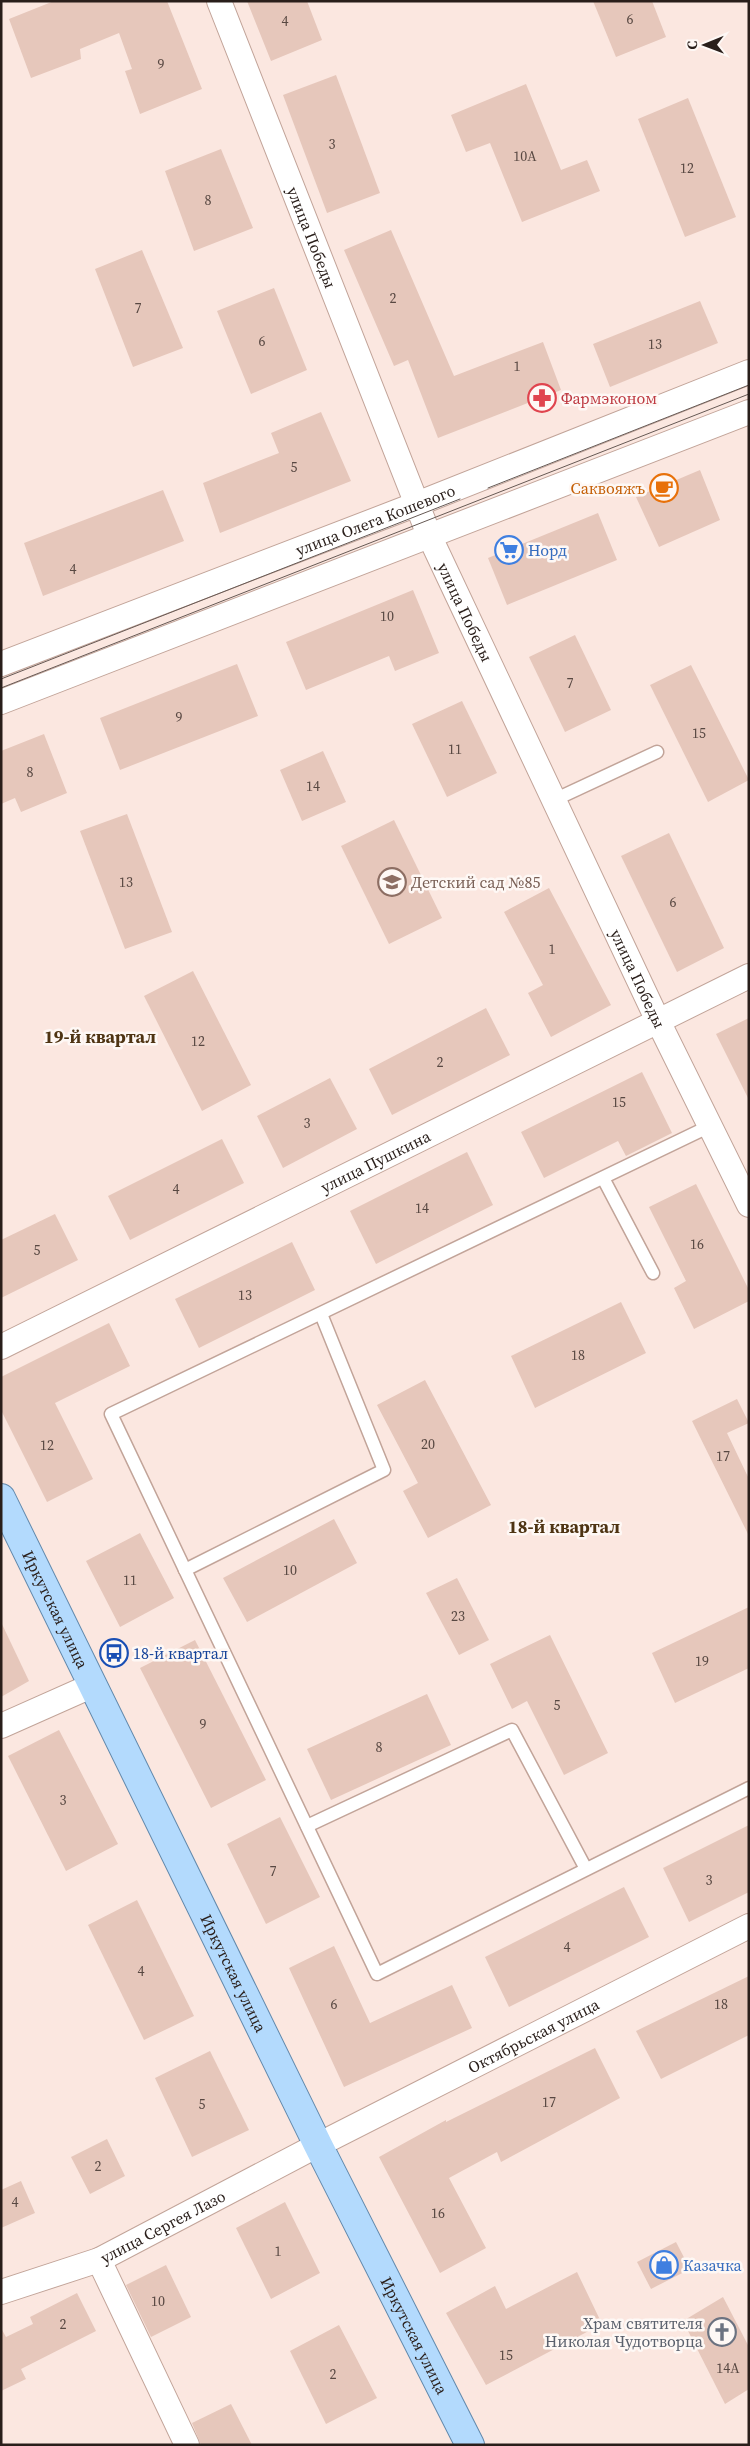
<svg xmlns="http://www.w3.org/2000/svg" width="750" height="2446" font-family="'Source Serif 4',serif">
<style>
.building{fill:#e6c7bb}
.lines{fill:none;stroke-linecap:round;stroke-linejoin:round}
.lane-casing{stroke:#c2a499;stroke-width:15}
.street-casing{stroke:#c2a499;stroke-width:26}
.primary-casing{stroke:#6289ac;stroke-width:30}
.lane{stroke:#fff;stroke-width:12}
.street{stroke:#fff;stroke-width:24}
.primary{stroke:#b3dafd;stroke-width:28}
.tram{stroke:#665954;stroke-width:1}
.labels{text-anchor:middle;stroke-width:5;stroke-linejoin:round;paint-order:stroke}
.number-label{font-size:14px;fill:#584842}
.street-label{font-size:16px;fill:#291e1a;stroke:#fef8f5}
.health-label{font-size:16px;fill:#be3a42;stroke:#fef8f5;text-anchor:start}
.food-label{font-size:16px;fill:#c56008;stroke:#fef8f5;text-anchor:end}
.shop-label{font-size:16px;fill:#366cbe;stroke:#fef8f5;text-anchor:start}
.education-label{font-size:16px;fill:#785e54;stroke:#fef8f5;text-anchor:start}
.transit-label{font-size:16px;fill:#164399;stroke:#fef8f5;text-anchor:start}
.worship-label{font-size:16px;fill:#5b616d;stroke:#fef8f5;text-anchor:end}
.neighbourhood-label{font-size:18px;font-weight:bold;fill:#4e3413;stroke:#fef8f5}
</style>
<rect width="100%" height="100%" fill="#fbe7e0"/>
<!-- building -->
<g class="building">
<path d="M54 1H167L202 89 140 114 125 71 132 69 119 33 80 49 81 59 31 78 9 19Z"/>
<path d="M247 1H307L322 40 271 61Z"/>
<path d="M593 1H652L666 37 616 57Z"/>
<path d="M336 75 380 193 327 213 283 95Z"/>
<path d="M526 84 561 170 587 160 600 191 522 222 490 143 466 152 451 115Z"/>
<path d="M688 98 736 217 685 237 638 119Z"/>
<path d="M221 149 253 228 194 251 165 171Z"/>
<path d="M391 230 454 376 543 342 561 390 438 438 408 360 394 366 344 250Z"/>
<path d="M142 250 183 348 133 367 95 269Z"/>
<path d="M274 288 307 370 251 394 217 311Z"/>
<path d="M700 301 718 343 610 387 593 344Z"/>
<path d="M321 412 351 481 220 533 203 483 279 453 271 433Z"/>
<path d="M700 470 720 520 659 547 636 497Z"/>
<path d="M163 490 184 541 43 596 24 543Z"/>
<path d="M598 513 617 560 507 605 488 558Z"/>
<path d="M413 590 439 653 395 671 389 656 306 690 286 642Z"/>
<path d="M575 635 611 710 565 732 529 657Z"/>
<path d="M237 664 258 716 120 770 100 718Z"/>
<path d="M691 665 749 780 708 802 650 685Z"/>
<path d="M462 701 497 773 447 797 412 724Z"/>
<path d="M44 734 67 793 21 812 15 798 1 804V751Z"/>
<path d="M323 751 346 802 302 821 280 770Z"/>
<path d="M127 814 172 932 125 949 80 831Z"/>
<path d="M394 820 442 918 389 944 341 846Z"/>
<path d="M669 833 724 948 677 972 621 856Z"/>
<path d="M549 888 611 1005 551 1037 528 993 543 985 504 912Z"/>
<path d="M193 971 251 1085 202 1111 144 996Z"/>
<path d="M486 1008 510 1055 392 1115 369 1069Z"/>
<path d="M749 1018V1100L716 1034Z"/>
<path d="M642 1072 672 1133 626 1156 618 1141 544 1178 521 1132Z"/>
<path d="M330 1078 357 1129 283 1168 257 1116Z"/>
<path d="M222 1139 244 1183 130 1240 108 1196Z"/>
<path d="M467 1152 493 1205 376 1264 350 1211Z"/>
<path d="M696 1184 749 1290V1301L694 1329 674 1288 686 1281 649 1207Z"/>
<path d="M55 1214 78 1260 1 1298V1240Z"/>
<path d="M292 1242 315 1290 199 1348 175 1299Z"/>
<path d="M621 1302 646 1353 535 1408 511 1356Z"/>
<path d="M109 1323 130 1366 55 1403 93 1479 47 1502 1 1410V1377Z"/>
<path d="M425 1380 491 1505 428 1538 403 1491 418 1483 377 1405Z"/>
<path d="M737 1399 749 1423 727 1433 749 1479V1536L692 1421Z"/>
<path d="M334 1519 357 1563 247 1622 223 1578Z"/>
<path d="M140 1533 174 1598 120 1627 86 1561Z"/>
<path d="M457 1578 489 1640 459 1655 426 1593Z"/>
<path d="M749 1607V1668L675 1703 652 1653Z"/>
<path d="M1 1622 29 1681 1 1697Z"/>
<path d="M550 1635 608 1753 564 1775 527 1701 512 1709 490 1664Z"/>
<path d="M195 1640 266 1780 211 1808 140 1668Z"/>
<path d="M427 1694 451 1745 331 1800 307 1749Z"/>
<path d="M59 1730 118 1844 66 1871 8 1756Z"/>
<path d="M280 1817 320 1897 266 1924 227 1844Z"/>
<path d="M749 1825V1892L689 1922 663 1868Z"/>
<path d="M624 1887 649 1937 509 2007 485 1957Z"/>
<path d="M137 1900 194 2016 144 2040 88 1925Z"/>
<path d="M334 1946 370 2023 452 1985 472 2028 344 2087 289 1968Z"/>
<path d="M749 1976V2035L661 2079 636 2031Z"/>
<path d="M595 2048 620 2098 501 2162 497 2152 449 2178 486 2248 440 2273 379 2157 446 2120V2122Z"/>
<path d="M210 2051 249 2130 192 2157 155 2078Z"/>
<path d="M107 2139 125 2176 90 2194 71 2157Z"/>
<path d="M21 2181 35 2213 1 2228V2190Z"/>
<path d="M285 2202 320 2273 271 2299 236 2228Z"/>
<path d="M676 2242 690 2269 651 2289 637 2262Z"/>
<path d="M166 2265 191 2317 151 2337 126 2285Z"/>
<path d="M577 2272 602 2324 486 2385 446 2313 495 2286 506 2309Z"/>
<path d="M77 2293 96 2331 21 2369 26 2379 1 2391V2328L6 2337 33 2324 30 2317Z"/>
<path d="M723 2297 749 2347V2389L725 2404 683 2321Z"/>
<path d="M339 2325 377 2398 326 2424 290 2351Z"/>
<path d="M231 2404 252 2445H201L192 2423Z"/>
</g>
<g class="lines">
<defs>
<g id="lane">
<path d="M554 800 657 752"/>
<path d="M710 1126 111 1414 377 1974 749 1788"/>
<path d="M603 1178 653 1273"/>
<path d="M185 1570 384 1470 321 1314"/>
<path d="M307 1826 512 1730 586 1869"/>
</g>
<g id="street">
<path id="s1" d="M219 1 429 535 658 1021 749 1205"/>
<path id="s2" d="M1 664 417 504 749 372"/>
<path d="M1 702 749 412"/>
<path id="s3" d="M1 1347 749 976"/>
<path d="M1 1726 91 1686"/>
<path d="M99 2260 187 2445"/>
<path id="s4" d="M1 2292 99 2260 318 2145 749 1926"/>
</g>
<g id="primary">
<path id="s5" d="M1 1498 318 2145 470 2445"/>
</g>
</defs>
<!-- lane casing -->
<use href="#lane" class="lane-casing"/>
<!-- street casing -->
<use href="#street" class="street-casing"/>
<!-- primary casing -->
<use href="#primary" class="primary-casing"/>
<!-- lane -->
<use href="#lane" class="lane"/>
<!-- street -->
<use href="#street" class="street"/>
<!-- primary -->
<use href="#primary" class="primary"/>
<!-- tram -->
<g class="tram">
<path d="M488 488 749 385"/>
<path d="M1 679 460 499"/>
<path d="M1 688 749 394"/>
</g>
</g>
<!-- icons -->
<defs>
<symbol id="pharmacy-ring" viewBox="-11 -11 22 22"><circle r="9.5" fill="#fef8f5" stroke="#e0444e" stroke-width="1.5"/><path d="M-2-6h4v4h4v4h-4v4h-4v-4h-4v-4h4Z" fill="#e0444e"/></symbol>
<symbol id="cafe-ring" viewBox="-11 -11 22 22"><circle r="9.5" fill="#fef8f5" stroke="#e8710a" stroke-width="1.5"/><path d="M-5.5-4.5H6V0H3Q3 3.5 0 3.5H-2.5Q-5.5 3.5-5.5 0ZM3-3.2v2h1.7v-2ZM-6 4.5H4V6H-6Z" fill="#e8710a"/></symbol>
<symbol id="supermarket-ring" viewBox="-11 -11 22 22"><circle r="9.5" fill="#fef8f5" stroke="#3f7fe0" stroke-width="1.5"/><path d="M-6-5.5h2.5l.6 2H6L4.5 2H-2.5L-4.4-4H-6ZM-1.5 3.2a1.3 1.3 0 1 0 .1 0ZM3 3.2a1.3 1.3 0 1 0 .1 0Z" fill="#3f7fe0"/></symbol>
<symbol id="school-ring" viewBox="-11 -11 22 22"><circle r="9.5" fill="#fef8f5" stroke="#8d6e63" stroke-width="1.5"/><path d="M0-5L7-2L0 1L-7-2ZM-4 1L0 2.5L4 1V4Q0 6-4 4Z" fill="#8d6e63"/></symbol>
<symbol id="bus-ring" viewBox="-11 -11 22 22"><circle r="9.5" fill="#fef8f5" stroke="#1a4fb4" stroke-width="1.5"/><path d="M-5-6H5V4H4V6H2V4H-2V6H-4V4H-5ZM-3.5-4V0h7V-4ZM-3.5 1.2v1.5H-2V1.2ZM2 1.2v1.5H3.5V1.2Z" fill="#1a4fb4"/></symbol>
<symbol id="shop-ring" viewBox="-11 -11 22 22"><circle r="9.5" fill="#fef8f5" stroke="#3f7fe0" stroke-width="1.5"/><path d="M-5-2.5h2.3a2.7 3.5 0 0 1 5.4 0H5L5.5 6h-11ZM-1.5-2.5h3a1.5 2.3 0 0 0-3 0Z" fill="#3f7fe0"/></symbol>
<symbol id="church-ring" viewBox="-11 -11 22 22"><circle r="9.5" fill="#fef8f5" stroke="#6b7280" stroke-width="1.5"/><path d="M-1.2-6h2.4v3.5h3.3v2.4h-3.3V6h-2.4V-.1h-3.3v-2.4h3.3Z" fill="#6b7280"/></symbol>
</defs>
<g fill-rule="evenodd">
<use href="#pharmacy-ring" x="526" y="382" width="32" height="32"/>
<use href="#cafe-ring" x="648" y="472" width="32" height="32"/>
<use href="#supermarket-ring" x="493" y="534" width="32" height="32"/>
<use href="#school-ring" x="376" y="866" width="32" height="32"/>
<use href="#bus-ring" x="98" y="1637" width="32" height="32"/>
<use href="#shop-ring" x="648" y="2249" width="32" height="32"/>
<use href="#church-ring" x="706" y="2316" width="32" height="32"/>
</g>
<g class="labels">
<!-- number labels -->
<g class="number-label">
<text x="630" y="24">6</text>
<text x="285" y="26">4</text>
<text x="161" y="69">9</text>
<text x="332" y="149">3</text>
<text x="525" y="161">10А</text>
<text x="687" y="173">12</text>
<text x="208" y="205">8</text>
<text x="393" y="303">2</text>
<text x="138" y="313">7</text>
<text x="262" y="346">6</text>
<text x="655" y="349">13</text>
<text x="517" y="371">1</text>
<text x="294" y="472">5</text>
<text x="73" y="574">4</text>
<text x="387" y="621">10</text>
<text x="570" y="688">7</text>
<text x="179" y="722">9</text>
<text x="699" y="738">15</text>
<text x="455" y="754">11</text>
<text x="30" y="777">8</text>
<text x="313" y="791">14</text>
<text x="126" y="887">13</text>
<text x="673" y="907">6</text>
<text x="552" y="954">1</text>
<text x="198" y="1046">12</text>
<text x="440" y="1067">2</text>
<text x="619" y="1107">15</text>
<text x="307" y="1128">3</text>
<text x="176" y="1194">4</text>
<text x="422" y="1213">14</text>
<text x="697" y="1249">16</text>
<text x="37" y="1255">5</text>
<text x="245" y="1300">13</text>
<text x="578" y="1360">18</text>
<text x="428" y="1449">20</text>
<text x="47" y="1450">12</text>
<text x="723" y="1461">17</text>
<text x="290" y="1575">10</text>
<text x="130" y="1585">11</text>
<text x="458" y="1621">23</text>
<text x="702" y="1666">19</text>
<text x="557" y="1710">5</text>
<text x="203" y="1729">9</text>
<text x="379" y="1752">8</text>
<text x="63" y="1805">3</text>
<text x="273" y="1876">7</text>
<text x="709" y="1885">3</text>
<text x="567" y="1952">4</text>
<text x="141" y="1976">4</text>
<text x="334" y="2009">6</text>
<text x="721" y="2009">18</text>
<text x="549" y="2107">17</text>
<text x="202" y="2109">5</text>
<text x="98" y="2171">2</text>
<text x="15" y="2207">4</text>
<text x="438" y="2218">16</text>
<text x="278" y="2256">1</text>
<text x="158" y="2306">10</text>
<text x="63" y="2329">2</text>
<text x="506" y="2360">15</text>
<text x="728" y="2373">14А</text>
<text x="333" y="2379">2</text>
</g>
<!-- street labels -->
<g class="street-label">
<text dy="6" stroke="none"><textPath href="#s1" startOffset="254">улица Победы</textPath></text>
<text dy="6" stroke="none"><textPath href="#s2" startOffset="401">улица Олега Кошевого</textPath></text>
<text dy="6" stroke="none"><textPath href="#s1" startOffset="659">улица Победы</textPath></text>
<text dy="6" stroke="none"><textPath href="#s1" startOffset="1064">улица Победы</textPath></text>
<text dy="6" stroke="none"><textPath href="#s3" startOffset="418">улица Пушкина</textPath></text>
<text dy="6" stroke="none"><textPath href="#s5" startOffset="124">Иркутская улица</textPath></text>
<text dy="6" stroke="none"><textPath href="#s5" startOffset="529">Иркутская улица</textPath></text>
<text dy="6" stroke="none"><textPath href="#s4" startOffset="592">Октябрьская улица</textPath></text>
<text dy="6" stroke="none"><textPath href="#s4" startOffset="175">улица Сергея Лазо</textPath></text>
<text dy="6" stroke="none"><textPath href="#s5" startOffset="934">Иркутская улица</textPath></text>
</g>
<!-- health labels -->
<g class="health-label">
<text x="561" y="404">Фармэконом</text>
</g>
<!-- food labels -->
<g class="food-label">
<text x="645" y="494">Саквояжъ</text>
</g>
<!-- shop labels -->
<g class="shop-label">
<text x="528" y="556">Норд</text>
<text x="683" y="2271">Казачка</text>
</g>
<!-- education labels -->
<g class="education-label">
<text x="411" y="888">Детский сад №85</text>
</g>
<!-- transit labels -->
<g class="transit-label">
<text x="133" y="1659">18-й квартал</text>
</g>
<!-- worship labels -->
<g class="worship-label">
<text x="703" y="2329">Храм святителя<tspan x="703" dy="18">Николая Чудотворца</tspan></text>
</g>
<!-- neighbourhood labels -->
<g class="neighbourhood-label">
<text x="100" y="1043">19-й квартал</text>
<text x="564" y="1533">18-й квартал</text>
</g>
</g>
<!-- border -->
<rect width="750" height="2446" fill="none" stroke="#291e1a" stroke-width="5"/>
<!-- north arrow -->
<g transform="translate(705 45) rotate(269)" stroke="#fef8f5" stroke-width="4" paint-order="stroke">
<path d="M0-4L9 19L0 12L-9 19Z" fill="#291e1a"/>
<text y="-8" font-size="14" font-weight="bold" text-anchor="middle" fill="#291e1a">С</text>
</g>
</svg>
